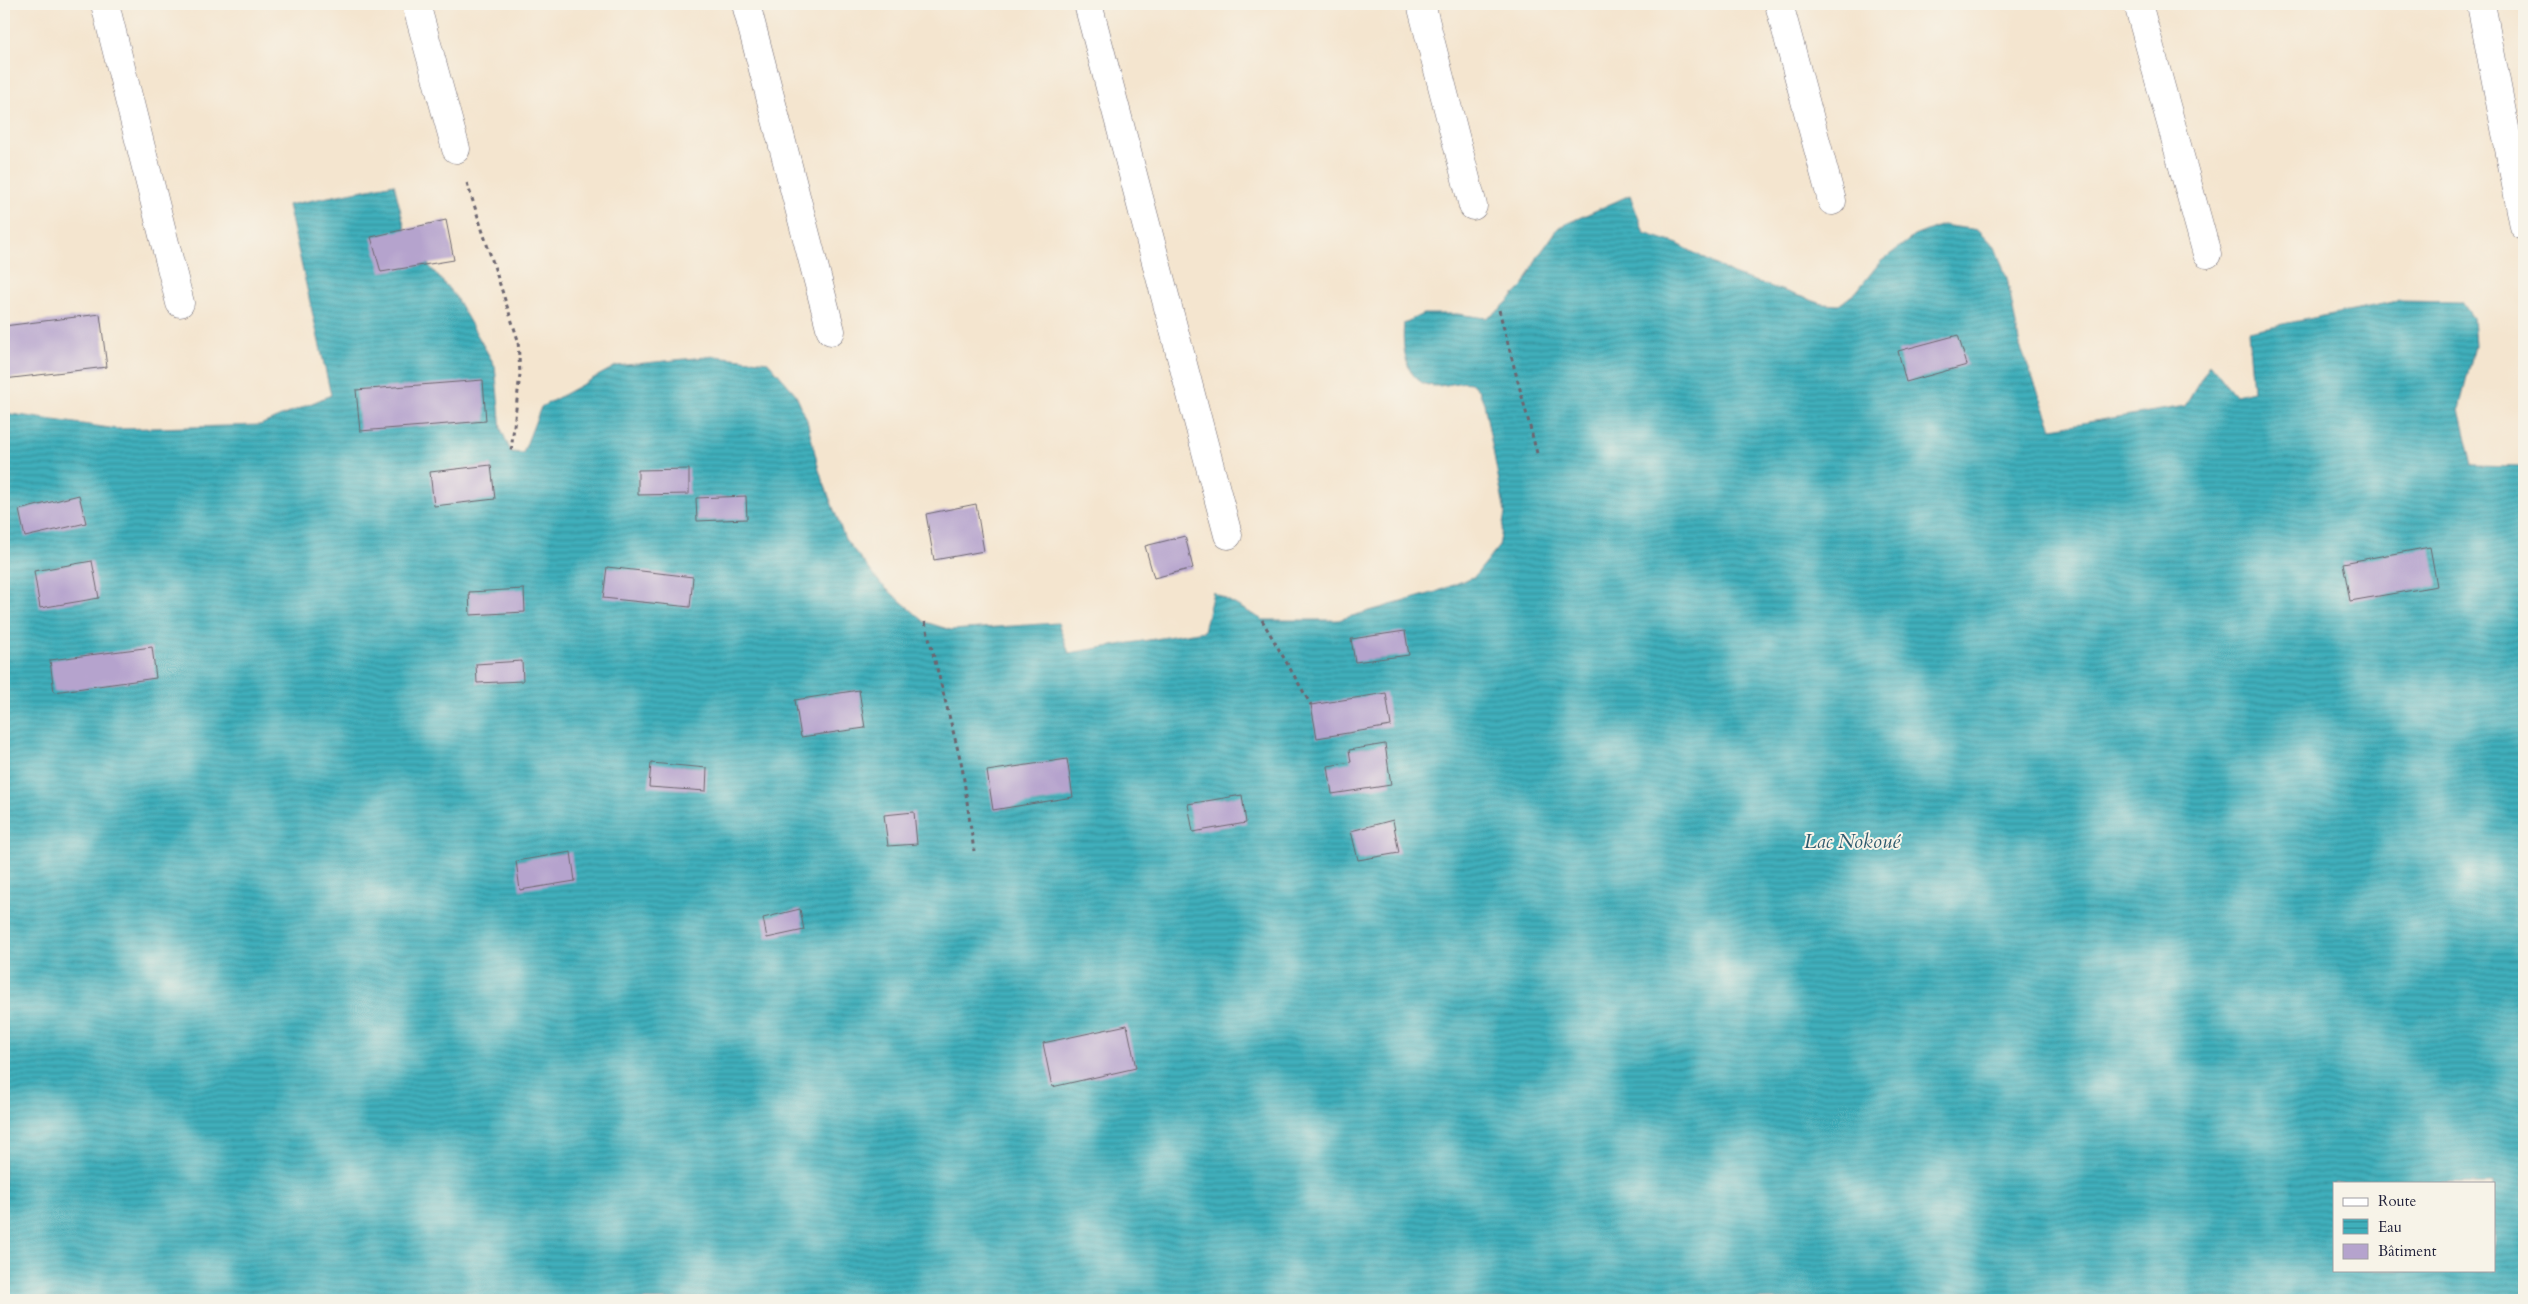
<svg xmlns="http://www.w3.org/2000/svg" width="2528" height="1304" font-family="Cardo,serif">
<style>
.water{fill:url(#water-rules);stroke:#30687b;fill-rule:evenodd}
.building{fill:#b5a3cd}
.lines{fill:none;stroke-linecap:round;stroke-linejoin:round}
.minor-casing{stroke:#6c666f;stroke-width:29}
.path{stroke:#6c666f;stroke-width:3;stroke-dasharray:4 4;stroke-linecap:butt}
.minor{stroke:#fff;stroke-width:28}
.labels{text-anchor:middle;stroke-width:4;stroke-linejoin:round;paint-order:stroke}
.water-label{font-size:20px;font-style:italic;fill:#2e5a6e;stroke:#f7f3e8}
</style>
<defs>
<pattern id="water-rules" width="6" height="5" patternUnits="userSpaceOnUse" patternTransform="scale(1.25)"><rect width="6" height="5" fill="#3fafbb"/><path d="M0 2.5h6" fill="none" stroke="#348e99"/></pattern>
</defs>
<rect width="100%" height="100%" fill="#f7f3e8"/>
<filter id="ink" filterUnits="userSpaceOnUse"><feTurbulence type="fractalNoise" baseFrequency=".02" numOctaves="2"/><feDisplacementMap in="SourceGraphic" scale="10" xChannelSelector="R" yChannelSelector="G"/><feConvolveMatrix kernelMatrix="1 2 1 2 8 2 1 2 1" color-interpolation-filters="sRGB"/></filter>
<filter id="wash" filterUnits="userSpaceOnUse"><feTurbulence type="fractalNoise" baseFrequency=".0096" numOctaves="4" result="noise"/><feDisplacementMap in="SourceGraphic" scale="20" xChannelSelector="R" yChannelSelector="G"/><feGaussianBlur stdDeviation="1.12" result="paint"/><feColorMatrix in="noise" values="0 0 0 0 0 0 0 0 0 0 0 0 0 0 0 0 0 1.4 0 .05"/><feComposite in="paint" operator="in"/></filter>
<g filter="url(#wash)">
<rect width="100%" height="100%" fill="#f4e5cf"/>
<!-- water -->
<path class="water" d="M394 184 408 241 455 296 495 366 501 429 511 452 523 453 541 407 616 366 715 356 768 362 795 393 807 420 819 470 845 539 881 584 925 622 951 630 1058 623 1069 653 1204 631 1213 592 1263 620H1338L1436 592 1475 576 1499 546 1505 513 1484 403 1479 391 1471 383C1457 380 1442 389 1428 385 1403 378 1402 342 1404 323L1423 314H1457L1486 318 1499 310 1524 285 1537 258 1559 227 1630 195 1644 233 1678 244 1733 274 1823 304 1839 305 1856 292 1880 262 1914 236 1942 225 1979 230 1995 247 2007 278 2020 346 2052 428 2185 406 2210 364 2235 395 2253 391 2248 331 2398 301 2462 302 2473 318 2475 346 2459 409 2472 466 2524 467V1300H4V413L117 429 260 425 331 395 288 205ZM2334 1183H2494V1270H2334Z"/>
<g id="blocks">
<!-- building -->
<g class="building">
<path d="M446 220 454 260 381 272 371 237Z"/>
<path d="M100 314 107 367 4 379V326Z"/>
<path d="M1958 335 1967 365 1906 382 1898 351Z"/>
<path d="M483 380 486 421 360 431 356 390Z"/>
<path d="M491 465 495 499 434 506 430 472Z"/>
<path d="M689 469V494L638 495V470Z"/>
<path d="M79 495 86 523 25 537 19 510Z"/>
<path d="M746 496 747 519 697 521 696 498Z"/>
<path d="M976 504 984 551 934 560 926 514Z"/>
<path d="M1185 536 1193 568 1154 578 1145 546Z"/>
<path d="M2430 547 2437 586 2350 601 2343 563Z"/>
<path d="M92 561 99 598 40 608 34 571Z"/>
<path d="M607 567 693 577 690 607 603 598Z"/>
<path d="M524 589 525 612 470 615 469 592Z"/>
<path d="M1405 631 1409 655 1355 662 1351 639Z"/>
<path d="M152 647 156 678 54 692 50 660Z"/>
<path d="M522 661 523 681 477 683 476 664Z"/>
<path d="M859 690 865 728 801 737 795 700Z"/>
<path d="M1386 693 1391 726 1317 738 1311 705Z"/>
<path d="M1385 744 1391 785 1332 794 1328 766 1351 762 1349 750Z"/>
<path d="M1067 759 1073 797 993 810 987 771Z"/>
<path d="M651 763 707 768 706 791 649 787Z"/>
<path d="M1242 795 1246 823 1193 832 1188 804Z"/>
<path d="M914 812 917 844 888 846 884 815Z"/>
<path d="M1393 820 1399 853 1358 860 1351 831Z"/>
<path d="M571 852 575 881 520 890 516 861Z"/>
<path d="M800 909 804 930 767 938 763 918Z"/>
<path d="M1127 1025 1136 1068 1052 1087 1043 1043Z"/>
</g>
</g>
</g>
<g filter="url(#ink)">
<use href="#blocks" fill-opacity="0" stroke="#6c666f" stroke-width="1"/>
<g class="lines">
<defs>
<g id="minor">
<path d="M105 4 180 303"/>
<path d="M416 4 456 149"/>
<path d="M746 4 831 331"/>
<path d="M1088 4 1228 535"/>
<path d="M1421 4 1473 206"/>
<path d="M1779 4 1832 201"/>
<path d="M2138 4 2207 254"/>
<path d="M2481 4 2524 226"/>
</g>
</defs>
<!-- minor casing -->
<use href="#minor" class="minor-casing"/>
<!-- path -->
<g class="path">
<path d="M467 183 518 340 520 374 511 452"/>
<path d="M1499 310 1538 457"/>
<path d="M1262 620 1311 705"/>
<path d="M925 622 962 766 974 851"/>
</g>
<!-- minor -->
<use href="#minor" class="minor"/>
</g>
</g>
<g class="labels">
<!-- water labels -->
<g class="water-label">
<text x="1852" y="848">Lac Nokoué</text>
</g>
</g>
<!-- margin -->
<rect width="2528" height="1304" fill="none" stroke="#f7f3e8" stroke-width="20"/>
<!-- legend -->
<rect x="2333" y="1182" width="162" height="90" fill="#f7f3e8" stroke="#a29fa3"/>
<rect x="2343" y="1198" width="25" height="8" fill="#ffffff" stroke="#a29fa3"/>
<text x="2378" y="1206" font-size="15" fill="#22223b">Route</text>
<rect x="2343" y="1219" width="25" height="15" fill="url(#water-rules)" stroke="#a29fa3"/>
<text x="2378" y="1232" font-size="15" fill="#22223b">Eau</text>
<rect x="2343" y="1244" width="25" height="15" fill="#b5a3cd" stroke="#a29fa3"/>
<text x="2378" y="1256" font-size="15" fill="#22223b">Bâtiment</text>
</svg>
